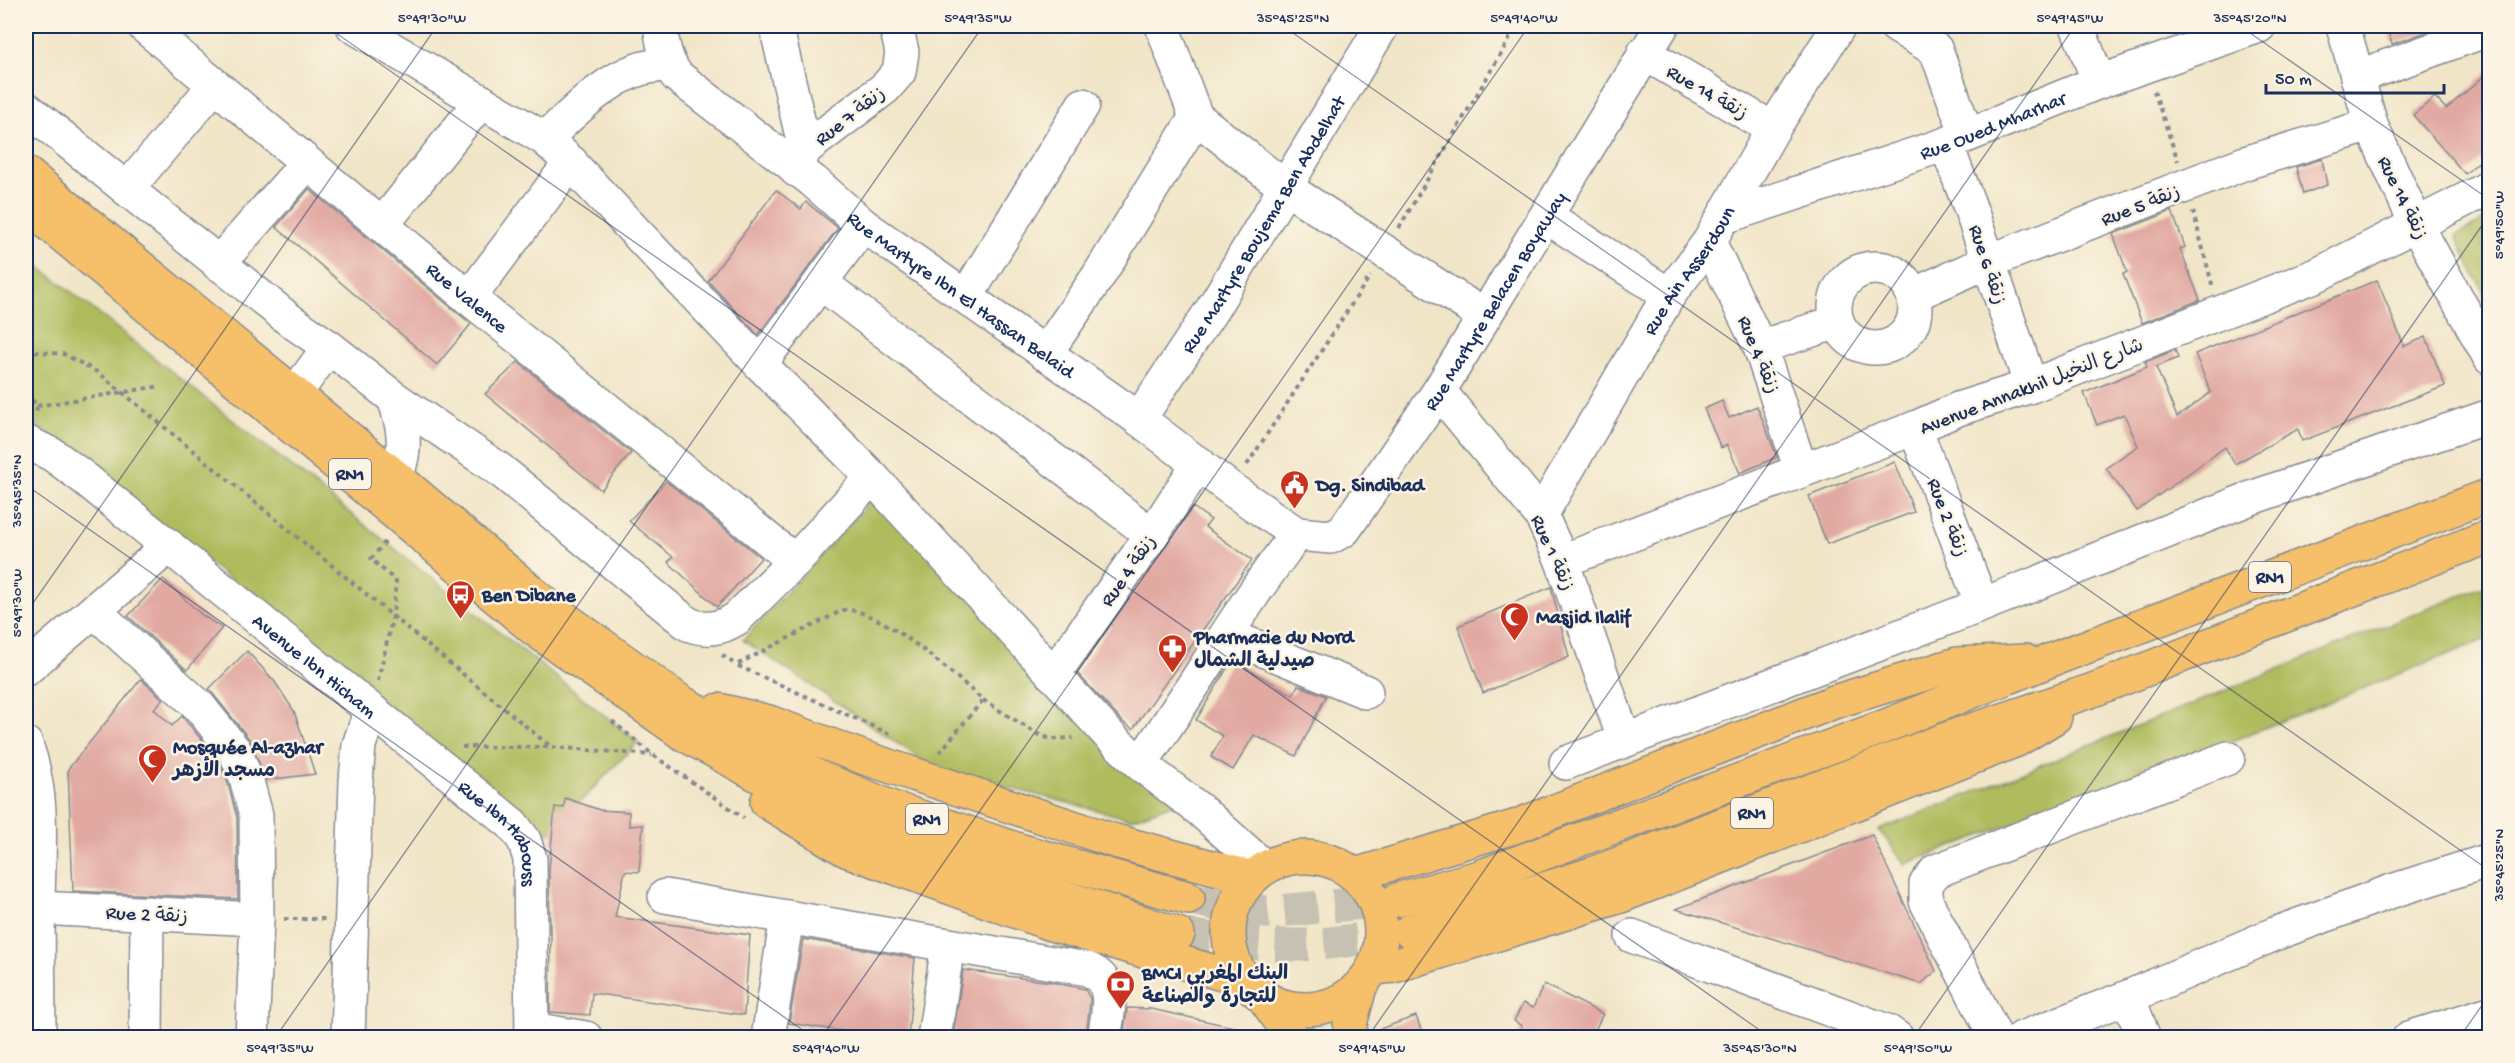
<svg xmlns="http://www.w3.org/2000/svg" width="2515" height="1063" font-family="'Gochi Hand','Playpen Sans Arabic',sans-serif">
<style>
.green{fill:#afbb5d;stroke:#65755e;stroke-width:1.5}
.building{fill:#e1a9a2}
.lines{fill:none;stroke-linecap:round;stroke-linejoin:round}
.highway-tunnel{stroke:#c6c1b2;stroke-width:33;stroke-dasharray:33 16;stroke-linecap:butt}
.minor-casing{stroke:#868a92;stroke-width:36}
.major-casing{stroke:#868a92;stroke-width:36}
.highway-casing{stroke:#868a92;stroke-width:36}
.path{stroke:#868a92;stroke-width:4;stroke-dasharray:4.5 4.5;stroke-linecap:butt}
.minor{stroke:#fff;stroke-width:33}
.major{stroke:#f6c06b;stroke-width:33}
.highway{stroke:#f6c06b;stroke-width:33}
.ticks{fill:none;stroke:#1b2f5e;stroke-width:1.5;stroke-opacity:0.45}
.labels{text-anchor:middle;stroke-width:5;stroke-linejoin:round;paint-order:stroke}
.shield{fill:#fcf5e5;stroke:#5e6a86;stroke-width:1.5}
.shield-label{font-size:18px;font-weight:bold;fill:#1b2f5e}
.street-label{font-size:20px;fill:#1b2f5e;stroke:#fcf5e5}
.poi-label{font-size:20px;font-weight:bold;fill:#1b2f5e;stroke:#fcf5e5;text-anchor:start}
.neatline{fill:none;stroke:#1b2f5e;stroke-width:2}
.ticks-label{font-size:15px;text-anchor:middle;fill:#1b2f5e}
</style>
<rect width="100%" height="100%" fill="#fcf5e5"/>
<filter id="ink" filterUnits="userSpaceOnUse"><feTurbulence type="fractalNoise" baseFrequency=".0167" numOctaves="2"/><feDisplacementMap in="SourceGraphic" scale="12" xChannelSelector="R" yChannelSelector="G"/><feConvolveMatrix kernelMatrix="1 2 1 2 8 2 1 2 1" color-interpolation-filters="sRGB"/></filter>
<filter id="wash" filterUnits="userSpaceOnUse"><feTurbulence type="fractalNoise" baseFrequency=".008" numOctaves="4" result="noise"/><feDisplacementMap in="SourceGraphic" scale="24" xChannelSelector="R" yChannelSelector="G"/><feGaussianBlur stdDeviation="1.35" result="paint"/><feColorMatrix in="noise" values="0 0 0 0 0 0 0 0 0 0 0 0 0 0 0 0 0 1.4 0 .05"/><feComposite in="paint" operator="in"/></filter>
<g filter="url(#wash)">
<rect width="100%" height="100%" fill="#f1e5c7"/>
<!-- green -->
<g class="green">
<path d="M2489 217V304L2456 236Z"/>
<path d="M26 256 638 742 549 834 35 424H26Z"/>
<path d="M879 492 1176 803 1131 819 936 769 743 640Z"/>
<path d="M2489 584V638L2234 740 1905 864 1879 830Z"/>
</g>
<g id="blocks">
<!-- building -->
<g class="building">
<path d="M2386 26H2444L2392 44Z"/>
<path d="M2490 71V152L2465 174 2413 115 2435 97 2446 109Z"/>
<path d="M2322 159 2327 185 2303 194 2296 167Z"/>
<path d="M309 189 471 324 437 365 276 227Z"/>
<path d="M776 190 801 209 806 202 838 228 758 335 708 281Z"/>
<path d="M2172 211 2185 247 2180 249 2200 300 2142 323 2123 274 2127 272 2113 234Z"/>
<path d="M2377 280 2404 346 2426 337 2445 386 2302 441 2298 429 2235 464 2225 447 2137 511 2106 468 2138 446 2124 414 2097 425 2084 393 2147 367 2145 362 2175 350 2178 358 2156 367 2177 417 2211 392 2195 354Z"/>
<path d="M518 362 631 453 601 490 485 394Z"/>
<path d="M1722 401 1729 418 1757 406 1777 457 1740 473 1727 445 1721 448 1704 409Z"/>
<path d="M1895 462 1914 512 1827 544 1809 496Z"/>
<path d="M666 481 761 558 717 607 668 562 673 557 629 521Z"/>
<path d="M1193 507 1211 520 1205 527 1252 560 1133 729 1123 722 1077 673Z"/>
<path d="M163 579 202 615 222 628 187 670 128 616Z"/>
<path d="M1551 587 1569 657 1483 693 1458 626Z"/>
<path d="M247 651 275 682 294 711 315 774 266 780 250 740 209 689Z"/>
<path d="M1232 660 1293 695 1298 685 1326 696 1296 756 1254 735 1233 770 1211 757 1223 736 1196 720Z"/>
<path d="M141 679 163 699 154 709 172 726 182 716 219 761 228 784 237 818 238 899 73 891 68 769Z"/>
<path d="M565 798 600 810 629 812V826L643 825 639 872 625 871 615 917 750 935 744 1015 592 993 590 1015 550 1012 551 933H550L549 869 555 807 564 808Z"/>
<path d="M1872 835 1936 971 1921 984 1676 909Z"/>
<path d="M803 939 915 958 908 1038H888L789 1023Z"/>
<path d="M963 970 1051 982 1085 989 1090 999 1086 1038H953Z"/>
<path d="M1544 984 1603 1014 1591 1038H1516L1522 1026 1514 1021 1523 1003 1533 1008Z"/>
<path d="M1127 1008 1151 1009 1243 1029 1242 1038H1123Z"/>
<path d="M1416 1016 1424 1038H1370L1369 1033Z"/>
</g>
</g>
</g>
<g filter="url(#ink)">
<use href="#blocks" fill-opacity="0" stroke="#868a92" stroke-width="1.5"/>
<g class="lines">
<!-- highway-tunnel -->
<g class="highway-tunnel">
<path d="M1188 898 1244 911 1267 912 1397 900"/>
<path d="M1178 934C1218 939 1258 946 1299 945 1336 944 1373 937 1410 931"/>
</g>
<defs>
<g id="minor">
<path id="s1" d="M144 26 469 298 795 561"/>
<path d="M353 26 545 139 565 157 760 364 872 477 1110 736 1140 764 1200 810 1265 868"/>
<path id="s2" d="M660 26C663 45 665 60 677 76L813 181 863 225 1139 419 1231 489 1297 534 1331 537 1344 530 1439 391 1662 26"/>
<path d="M776 26 805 149"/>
<path d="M1162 26 1196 117 1286 188 1483 315"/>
<path d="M1896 26 1936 50 1967 135"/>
<path d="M2077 26 2099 82"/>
<path d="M2343 26 2371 125 2417 226 2490 358"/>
<path d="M1644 53 1773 129"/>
<path d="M2357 77 2490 29"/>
<path d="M26 108 291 321 329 347 394 398 500 470 688 624C706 631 720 629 736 619L795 561 872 477"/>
<path d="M545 139C572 114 604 80 640 69 649 66 659 66 668 64"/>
<path d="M1946 144 1971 210 2031 386"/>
<path d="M796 170 805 149 885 88 899 72 902 52 896 26"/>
<path d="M127 189 214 86"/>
<path d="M1547 217 1669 295"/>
<path id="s3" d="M1724 217 1946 144 2099 82 2259 26"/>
<path d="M382 225 481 101"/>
<path d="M1709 242 1760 347 1801 470"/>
<path d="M218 264 307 163"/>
<circle cx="1875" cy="308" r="40"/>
<path d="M821 283 1152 535"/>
<path d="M1913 295 1987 262 2245 163 2371 125"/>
<path d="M966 297 1083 105"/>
<path d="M469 298 571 162"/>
<path d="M1760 347 1837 322"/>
<path d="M1045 354 1099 275 1196 117"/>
<path d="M760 364 863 225"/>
<path d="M1439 391 1541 515 1562 561 1624 739"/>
<path d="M294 395 329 347"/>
<path d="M394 398C404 428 408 447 396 477"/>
<path id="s4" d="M1139 419 1213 308 1382 26"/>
<path d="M1915 428 1982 605"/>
<path id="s5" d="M26 442 53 455 84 478 512 824 524 840 530 859 532 1038"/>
<path id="s6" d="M1541 515 1669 295 1709 242 1773 129 1839 26"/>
<path d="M1562 561 1915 428 1958 409 2031 386 2317 275 2490 187"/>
<path d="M94 611 199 706 235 751 246 778 256 815 257 919 252 1038"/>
<path d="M1227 635 1366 692"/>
<path d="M26 669 169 546"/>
<path d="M1053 675 1152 535 1199 463"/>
<path d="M26 744C46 800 38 851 38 908 38 951 39 994 39 1038"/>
<path d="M1566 763 1982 605 2251 498 2490 416"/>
<path d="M1140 764C1194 689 1240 607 1297 534"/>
<path d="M665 896 1087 969C1118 981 1108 1012 1104 1038"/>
<path d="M38 908 257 919"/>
<path d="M1632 936 1887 1031 1897 1038"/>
<path d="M2128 997 2144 1038"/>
<path d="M532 1029 586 1038"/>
<path d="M146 1038 147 913"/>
<path d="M348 1038 356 780 359 745 371 710"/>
<path d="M768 1038 787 917"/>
<path d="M934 1038 948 945"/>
<path d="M1996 1038 1926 901V884L1936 871 2228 758"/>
<path d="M2022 1038 2128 997 2277 933 2392 891 2490 860"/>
<path d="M2409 1038 2490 1013"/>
</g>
<g id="major">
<circle cx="1305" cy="933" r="76"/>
<path d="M1264 998 1293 1038"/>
<path d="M1351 1038 1350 1024 1360 987"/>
</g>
<g id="highway">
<path d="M26 173 396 477 549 607 681 702 816 776 893 808 1019 850 1188 898"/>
<path d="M26 205 534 629 682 733 801 799 870 831 959 863 1178 934"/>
<path d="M719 710 769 722 862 757 1115 841 1252 878"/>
<path d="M767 802 846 850 1051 924 1246 981"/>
<path d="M1355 875 1514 827 1834 702 1957 664 2025 661"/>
<path d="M1397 900 1479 877 1878 729 2051 660 2490 495"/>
<path d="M1410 931 1592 874 1955 736 2093 690 2490 536"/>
<path d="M1374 968 1394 966 1621 896 2017 740 2055 717"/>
</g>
</defs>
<!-- minor casing -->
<use href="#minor" class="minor-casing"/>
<!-- major casing -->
<use href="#major" class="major-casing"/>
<!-- highway casing -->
<use href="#highway" class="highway-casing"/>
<!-- path -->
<g class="path">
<path d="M2154 91 2178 161"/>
<path d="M2193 211 2213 288"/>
<path d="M1399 228 1517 26"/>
<path d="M26 351 64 354 99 373 551 747"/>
<path d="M26 393 37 406 36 416"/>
<path d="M37 406 161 386"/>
<path d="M1247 465 1370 276"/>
<path d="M722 655 736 665"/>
<path d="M378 681 393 616 396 581 371 559 385 542"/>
<path d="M983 700 1037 734 1051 739 1073 738"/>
<path d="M612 721 653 755 744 818"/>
<path d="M890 734 736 665 843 610C879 606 955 676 983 700L939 753"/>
<path d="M462 747H551L652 755"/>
<path d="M284 919H325"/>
</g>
<!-- minor -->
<use href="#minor" class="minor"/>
<!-- major -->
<use href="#major" class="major"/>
<!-- highway -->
<use href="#highway" class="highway"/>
</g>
</g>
<!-- ticks -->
<path class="ticks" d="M326 26 1771 1038M1283 26 2490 871M2240 26 2490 200M26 485 814 1038M26 613 437 26M275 1038 983 26M821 1038 1529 26M1367 1038 2075 26M1913 1038 2490 214M2459 1038 2490 994"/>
<!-- icons -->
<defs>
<symbol id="civic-pin" viewBox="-11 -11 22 30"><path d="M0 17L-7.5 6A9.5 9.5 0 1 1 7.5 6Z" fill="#c8321e" stroke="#fcf5e5"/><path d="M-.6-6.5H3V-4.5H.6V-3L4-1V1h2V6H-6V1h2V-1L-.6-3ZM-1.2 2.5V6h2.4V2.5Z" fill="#fff"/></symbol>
<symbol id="bus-pin" viewBox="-11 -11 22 30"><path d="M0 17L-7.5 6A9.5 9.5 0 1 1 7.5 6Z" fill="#c8321e" stroke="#fcf5e5"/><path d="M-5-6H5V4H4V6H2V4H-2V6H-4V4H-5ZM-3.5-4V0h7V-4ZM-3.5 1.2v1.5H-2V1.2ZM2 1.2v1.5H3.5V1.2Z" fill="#fff"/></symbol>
<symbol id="mosque-pin" viewBox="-11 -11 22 30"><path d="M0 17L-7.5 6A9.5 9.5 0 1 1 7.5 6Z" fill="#c8321e" stroke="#fcf5e5"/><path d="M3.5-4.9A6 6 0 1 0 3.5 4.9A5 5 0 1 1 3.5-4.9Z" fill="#fff"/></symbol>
<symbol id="pharmacy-pin" viewBox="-11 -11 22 30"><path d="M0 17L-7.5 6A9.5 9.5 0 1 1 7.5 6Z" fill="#c8321e" stroke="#fcf5e5"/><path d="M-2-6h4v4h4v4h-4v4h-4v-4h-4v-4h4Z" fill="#fff"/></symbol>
<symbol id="bank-pin" viewBox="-11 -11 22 30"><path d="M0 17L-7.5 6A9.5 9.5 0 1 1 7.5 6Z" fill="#c8321e" stroke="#fcf5e5"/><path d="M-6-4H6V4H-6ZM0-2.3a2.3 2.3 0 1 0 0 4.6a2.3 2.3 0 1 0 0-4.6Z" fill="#fff"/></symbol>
</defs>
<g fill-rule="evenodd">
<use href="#civic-pin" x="1278" y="468" width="33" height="45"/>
<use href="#bus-pin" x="444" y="578" width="33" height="45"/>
<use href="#mosque-pin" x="1498" y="600" width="33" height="45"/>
<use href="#pharmacy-pin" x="1156" y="632" width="33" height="45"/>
<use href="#mosque-pin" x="136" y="742" width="33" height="45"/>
<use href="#bank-pin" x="1104" y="968" width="33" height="45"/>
</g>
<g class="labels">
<!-- shield labels -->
<g class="shield">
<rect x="329" y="459" width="42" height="30" rx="4.5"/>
<rect x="2249" y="562" width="42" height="30" rx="4.5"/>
<rect x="1731" y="798" width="42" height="30" rx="4.5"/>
<rect x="906" y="804" width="42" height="30" rx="4.5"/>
</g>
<g class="shield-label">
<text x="350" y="480">RN1</text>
<text x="2270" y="583">RN1</text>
<text x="1752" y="819">RN1</text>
<text x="927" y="825">RN1</text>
</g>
<!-- street labels -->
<g class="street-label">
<text transform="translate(1708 91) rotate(30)" y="7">Rue 14 زنقة</text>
<text transform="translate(849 115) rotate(-38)" y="7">Rue 7 زنقة</text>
<text dy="7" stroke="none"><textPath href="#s3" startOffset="284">Rue Oued Mharhar</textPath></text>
<text transform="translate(2404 197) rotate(64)" y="7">Rue 14 زنقة</text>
<text transform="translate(2140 204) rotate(-21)" y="7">Rue 5 زنقة</text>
<text dy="7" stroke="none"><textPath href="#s4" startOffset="231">Rue Martyre Boujema Ben Abdelhat</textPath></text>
<text transform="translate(1989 264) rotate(72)" y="7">Rue 6 زنقة</text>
<text dy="7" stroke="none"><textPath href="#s6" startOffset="286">Rue Ain Asserdoun</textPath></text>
<text dy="7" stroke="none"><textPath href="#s2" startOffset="412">Rue Martyre Ibn El Hassan Belaid</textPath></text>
<text dy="7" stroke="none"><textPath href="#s1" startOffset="422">Rue Valence</textPath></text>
<text dy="7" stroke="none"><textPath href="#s2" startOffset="1148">Rue Martyre Belacen Boyaway</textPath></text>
<text transform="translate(1760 354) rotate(68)" y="7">Rue 4 زنقة</text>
<text transform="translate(2031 385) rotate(-21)" y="7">Avenue Annakhil شارع النخيل</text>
<text transform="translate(1949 517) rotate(69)" y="7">Rue 2 زنقة</text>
<text transform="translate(1554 552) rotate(66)" y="7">Rue 1 زنقة</text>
<text transform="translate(1127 570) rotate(-55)" y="7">Rue 4 زنقة</text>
<text dy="7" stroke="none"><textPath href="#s5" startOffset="366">Avenue Ibn Hicham</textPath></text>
<text dy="7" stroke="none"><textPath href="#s5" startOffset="620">Rue Ibn Habouss</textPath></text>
<text transform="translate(147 913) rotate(3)" y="7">Rue 2 زنقة</text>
</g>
<!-- poi labels -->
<g class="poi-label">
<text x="1316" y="491">Dg. Sindibad</text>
<text x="482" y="601">Ben Dibane</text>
<text x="1536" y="623">Masjid Ilalif</text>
<text x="1194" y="643">Pharmacie du Nord<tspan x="1194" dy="23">صيدلية الشمال</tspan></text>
<text x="173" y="753">Mosquée Al-azhar<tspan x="173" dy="23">مسجد الأزهر</tspan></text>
<text x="1142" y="979">BMCI البنك المغربي<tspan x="1142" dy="23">للتجارة والصناعة</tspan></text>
</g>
</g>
<!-- margin -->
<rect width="2515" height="1063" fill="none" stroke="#fcf5e5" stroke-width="66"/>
<!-- scale -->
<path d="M2266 84v9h178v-9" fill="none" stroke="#1b2f5e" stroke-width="3"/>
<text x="2275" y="84" font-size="18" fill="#1b2f5e" stroke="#fcf5e5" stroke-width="4.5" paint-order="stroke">50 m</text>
<rect x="33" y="33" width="2449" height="997" class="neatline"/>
<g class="ticks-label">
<text x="432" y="22">5°49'30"W</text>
<text x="978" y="22">5°49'35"W</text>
<text x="1293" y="22">35°45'25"N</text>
<text x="1524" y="22">5°49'40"W</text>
<text x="2070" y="22">5°49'45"W</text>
<text x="2250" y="22">35°45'20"N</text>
<text transform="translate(2498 225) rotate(-90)" y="5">5°49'50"W</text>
<text transform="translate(16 491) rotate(-90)" y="5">35°45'35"N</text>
<text transform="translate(16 603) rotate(-90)" y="5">5°49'30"W</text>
<text transform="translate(2498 865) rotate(-90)" y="5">35°45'25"N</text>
<text x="280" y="1052">5°49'35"W</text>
<text x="826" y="1052">5°49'40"W</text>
<text x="1372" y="1052">5°49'45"W</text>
<text x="1760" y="1052">35°45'30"N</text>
<text x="1918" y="1052">5°49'50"W</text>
</g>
</svg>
